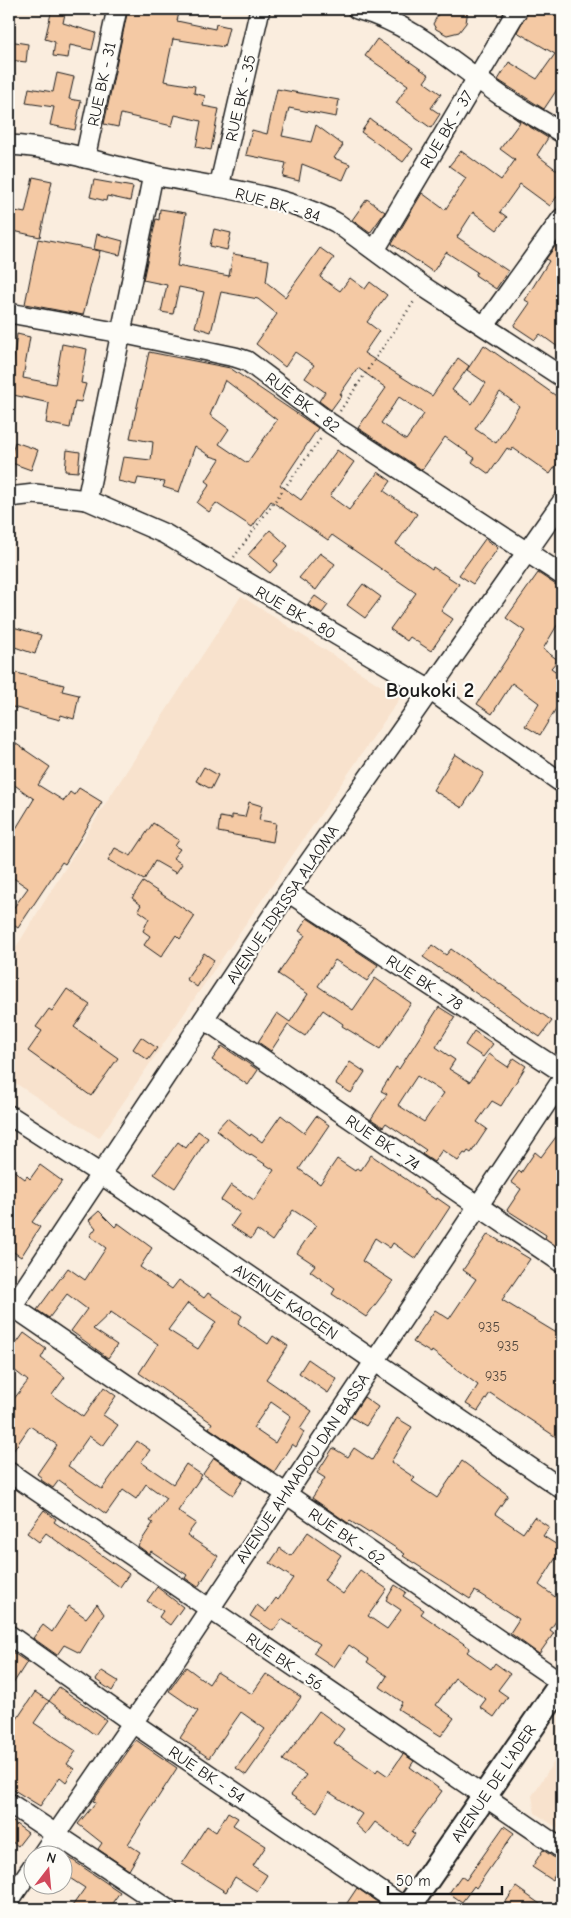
<svg xmlns="http://www.w3.org/2000/svg" width="571" height="1918" font-family="'Comic Neue',sans-serif">
<style>
.built{fill:#f8e2cd}
.building{fill:#f4c9a4;stroke:#1c1c1c;fill-rule:evenodd}
.lines{fill:none;stroke-linecap:round;stroke-linejoin:round}
.minor-casing{stroke:#1c1c1c;stroke-width:22}
.major-casing{stroke:#1c1c1c;stroke-width:28}
.path{stroke:#1c1c1c;stroke-width:2.5;stroke-dasharray:1 4;stroke-linecap:butt}
.minor{stroke:#fdfcf7;stroke-width:19}
.major{stroke:#fdfcf7;stroke-width:24}
.labels{text-anchor:middle;stroke-width:4.5;stroke-linejoin:round;paint-order:stroke}
.number-label{font-size:14px;fill:#52473e}
.street-label{font-size:16px;fill:#1c1c1c;stroke:#fdfcf7}
.district-label{font-size:21px;font-weight:bold;fill:#1c1c1c;stroke:#fdfcf7}
</style>
<rect width="100%" height="100%" fill="#faedde"/>
<filter id="ink" filterUnits="userSpaceOnUse"><feTurbulence type="fractalNoise" baseFrequency=".02" numOctaves="2"/><feDisplacementMap in="SourceGraphic" scale="10" xChannelSelector="R" yChannelSelector="G"/><feConvolveMatrix kernelMatrix="1 2 1 2 8 2 1 2 1" color-interpolation-filters="sRGB"/></filter>
<g filter="url(#ink)">
<!-- built -->
<g class="built">
<path d="M241 596 400 698 99 1138 9 1079V949L13 952 107 801Z"/>
<path d="M562 1749V1831L535 1813 532 1796Z"/>
</g>
<!-- building -->
<g class="building">
<path d="M52 9H66L63 23 96 33 92 50 70 45 68 58 53 56 55 42 45 39Z"/>
<path d="M128 9H180L177 21 215 29 216 24 229 27 224 47 173 39 164 81 195 86 194 93 205 96 203 106 219 109 211 150 196 147 201 121 175 115 172 126 121 114 118 127 104 124Z"/>
<path d="M441 9H468L466 23 459 32 447 35 436 29 433 24Z"/>
<path d="M529 9H562V82L544 109 498 80 509 62 537 79 555 54 517 32Z"/>
<path d="M377 39 429 75 424 82 441 94 431 108 440 114 431 128 396 103 408 85 365 56Z"/>
<path d="M9 41 28 44 26 62 9 60Z"/>
<path d="M57 73 74 77 69 99 81 101 75 130 50 125 54 107 26 103 29 88 53 92Z"/>
<path d="M277 89 339 100 336 117 289 108 282 136 311 142 316 125 343 145 334 158 350 164 343 180 302 164 299 181 283 177 286 163 246 155 252 130 267 134Z"/>
<path d="M512 116 548 138 537 155 562 174V190L550 206 520 184 500 212 507 217 497 230 473 212 457 237 508 271 496 289 475 275 477 272 446 252 433 272 392 244 422 193 445 210 466 178 449 166 461 151 501 180 515 160 500 149 520 122Z"/>
<path d="M370 119 413 149 403 162 361 132Z"/>
<path d="M33 177 52 181 40 237 9 230 10 210 25 213Z"/>
<path d="M94 180 133 187 130 201 107 196 106 201 90 197Z"/>
<path d="M367 199 385 212 370 233 352 220Z"/>
<path d="M160 209 186 213 177 266 229 276 233 254 269 260 266 282 285 297 320 248 334 258 320 277 340 291 350 278 365 289 370 282 387 295 367 322 379 331 364 353 432 396 458 358 469 366 452 390 472 404 486 383 467 370 484 345 562 400V457L550 474 513 448 511 451 507 448 489 474 472 462 475 458 445 437 422 470 358 428 386 388 358 368 340 394 342 395 331 410 319 401 325 392 305 378 314 365 295 352 285 367 256 344 277 314 258 299 221 292 211 332 195 327 204 292 179 287 173 314 161 312 167 285 143 280 156 219 159 220ZM500 392 519 406 496 443 475 429ZM399 397 424 414 406 440 381 423Z"/>
<path d="M214 229 231 233 227 250 210 246Z"/>
<path d="M97 234 123 241 120 255 94 249Z"/>
<path d="M562 237V350L540 334 535 340 514 326 530 303 525 300 549 261 546 259Z"/>
<path d="M38 239 100 251 83 315 25 304Z"/>
<path d="M17 334 30 337 23 378 55 384 62 344 87 349 81 383 86 384 81 402 75 401 70 428 46 423 49 403 9 394Z"/>
<path d="M149 352 230 368 318 428 280 485 301 500 337 450 354 462 330 496 349 510 378 472 391 481 384 491 417 514 396 544 432 569 433 567 459 584 441 611 453 619 431 651 410 637 407 641 390 629 416 593 332 535 328 540 271 501 252 527 216 503 209 512 197 503 210 484 206 481 220 459 210 456 195 446 179 492 163 487 165 482 138 478 136 485 118 481 123 457 151 460 153 442 130 438ZM225 380 277 420 247 463 219 444 229 429 210 415Z"/>
<path d="M15 442 38 450 31 470 9 462Z"/>
<path d="M67 450 80 452 78 472 65 471Z"/>
<path d="M270 530 288 546 274 561 278 564 270 573 248 555Z"/>
<path d="M485 539 498 548 473 584 459 575Z"/>
<path d="M320 553 335 564 316 590 299 578Z"/>
<path d="M538 573 562 589V617L543 649 558 660 551 668 562 676V710L557 707 540 735 525 726 539 703 512 683 492 714 477 704 525 631 506 618Z"/>
<path d="M363 584 381 597 365 618 347 605Z"/>
<path d="M315 596 328 605 322 613 308 605Z"/>
<path d="M13 627 41 635 35 654 9 645Z"/>
<path d="M9 671 64 685 62 691 79 695 74 719 61 715 60 720 9 706Z"/>
<path d="M9 739 50 767 38 785 64 801 70 792 74 795 79 788 102 802 65 864 62 862 18 928 9 922V914L28 888 9 875V840L34 799 9 781Z"/>
<path d="M455 754 484 773 462 808 433 790Z"/>
<path d="M204 767 218 775 211 789 196 781Z"/>
<path d="M249 802 262 806 259 820 276 823 273 842 218 832 220 817 232 819V815L245 817Z"/>
<path d="M153 823 179 840 175 846 180 849 173 858 182 864 176 873 155 861 144 880 108 860 115 848 131 856Z"/>
<path d="M143 882 195 916 180 939 176 935 161 957 144 945 150 936 143 931 149 918 138 910 141 905 132 898Z"/>
<path d="M307 918 378 965 367 981 335 960 318 986 353 1010 375 978 411 1003 380 1049 342 1026 343 1024 323 1010 305 1036 288 1025 271 1051 258 1042 277 1013 290 1022 308 994 278 974 305 935 299 931Z"/>
<path d="M432 945 446 955 451 949 552 1021 540 1037 423 957Z"/>
<path d="M204 953 214 960 197 987 186 979Z"/>
<path d="M67 989 90 1005 74 1027 118 1058 91 1096 28 1051 42 1031 36 1027 49 1009 52 1011Z"/>
<path d="M439 1007 455 1017 436 1047 455 1060 449 1069 470 1082 489 1054 508 1067 514 1058 526 1066 501 1106 492 1101 477 1122 487 1129 471 1153 468 1151 466 1154 464 1153 458 1161 442 1150 434 1162 422 1154 426 1150 386 1123 383 1127 371 1119 387 1094 381 1091 396 1067 399 1069ZM417 1076 444 1093 424 1122 398 1105Z"/>
<path d="M474 1031 493 1044 483 1057 465 1045Z"/>
<path d="M141 1037 157 1048 148 1060 133 1049Z"/>
<path d="M222 1046 258 1070 248 1085 212 1060Z"/>
<path d="M350 1062 365 1072 351 1093 336 1084Z"/>
<path d="M281 1115 304 1133 316 1116 329 1125 299 1169 320 1184 337 1159 355 1171 357 1168 361 1170 371 1155 436 1200 437 1198 450 1207 416 1259 393 1243 390 1248 375 1238 362 1261 393 1281 366 1317 332 1294 335 1289 310 1271 315 1265 297 1253 316 1225 293 1210 272 1241 257 1230 251 1239 231 1226 240 1213 221 1200 231 1185 254 1200 274 1170 251 1155 250 1156 216 1130 227 1118 250 1136 251 1134 262 1142Z"/>
<path d="M562 1129V1250L545 1238 546 1235 507 1210 521 1189 511 1182 519 1171 521 1173 535 1152 541 1157Z"/>
<path d="M198 1131 208 1138 175 1188 154 1174 178 1142 186 1148Z"/>
<path d="M40 1165 62 1181 32 1222 40 1227 21 1257 9 1249V1167L25 1179 27 1176 30 1179Z"/>
<path d="M99 1211 115 1227 118 1223 152 1248 140 1267 172 1289 179 1280 204 1298 208 1293 242 1316 238 1323 268 1344 273 1336 288 1346 266 1379 312 1411 300 1429 304 1432 296 1447 292 1444 274 1472 209 1428 212 1423 139 1373 158 1344 111 1312 93 1329 117 1345 108 1358 71 1331 87 1309 67 1294 49 1318 37 1310 68 1268 85 1280 106 1248 90 1236 96 1228 89 1220ZM188 1303 216 1322 198 1349 168 1330ZM271 1402 291 1416 275 1443 253 1428Z"/>
<path d="M488 1234 530 1259 502 1300 555 1332 562 1322V1441L490 1393 478 1411 466 1404 478 1385 432 1351 431 1353 413 1342 435 1310 449 1319 476 1279 463 1270Z"/>
<path d="M24 1333 46 1349 41 1358 65 1377 52 1395 83 1417 104 1387 116 1396 103 1415 118 1425 103 1446 89 1436 68 1466 102 1489 137 1441 150 1450 141 1462 173 1484 186 1464 202 1475 178 1511 196 1523 187 1535 218 1556 198 1587 185 1578 187 1575 151 1551 149 1554 138 1546 153 1523 150 1521 166 1498 146 1484 136 1499 123 1490 106 1514 59 1480 53 1488 41 1480 42 1478 37 1474 57 1445 30 1426 9 1457V1405L28 1381 9 1366V1354Z"/>
<path d="M308 1359 337 1379 328 1393 299 1373Z"/>
<path d="M364 1397 378 1407 366 1426 351 1417Z"/>
<path d="M397 1418 412 1427 391 1462 415 1478 412 1481 437 1498 462 1461 508 1495 495 1514 523 1533 534 1517 549 1527 543 1536 562 1548 539 1585 562 1602V1612L550 1630 554 1633 539 1654 510 1633 519 1619 475 1591 470 1599 403 1556 405 1554 370 1531 369 1533 350 1521 348 1523 312 1498 325 1478 317 1473 333 1448 348 1457 354 1448 372 1460Z"/>
<path d="M214 1458 244 1479 233 1495 203 1474Z"/>
<path d="M44 1510 56 1519 54 1522 129 1574 120 1587 46 1533 39 1542 27 1533Z"/>
<path d="M308 1532 341 1555 324 1580 343 1594 360 1570 387 1589 368 1616 387 1629 401 1610 386 1600 395 1585 406 1592 403 1596 424 1610 421 1614 470 1648 467 1652 491 1669 495 1663 510 1674 498 1690 508 1697 494 1717 480 1707 486 1699 455 1678 436 1705 454 1718 441 1736 398 1709 402 1702 380 1687 387 1676 367 1662 369 1659 349 1645 334 1667 313 1653 320 1644 282 1619 273 1631 250 1616 257 1605 266 1612 276 1598 278 1600 293 1578 270 1563 280 1548 291 1556Z"/>
<path d="M157 1587 183 1607 170 1625 159 1617 163 1611 147 1601Z"/>
<path d="M97 1604 104 1614 80 1653 64 1645 57 1655 33 1638 43 1625 52 1632 69 1606 86 1618Z"/>
<path d="M9 1650 27 1662 9 1690Z"/>
<path d="M186 1667 209 1684 217 1672 252 1694 266 1674 301 1697 246 1775 236 1768 265 1729 241 1712 209 1758 180 1738 198 1711 169 1691Z"/>
<path d="M102 1671 118 1681 112 1691 96 1680Z"/>
<path d="M59 1687 106 1720 95 1735 49 1701Z"/>
<path d="M35 1692 49 1701 34 1723 76 1751 67 1764 74 1769 66 1782 60 1777 40 1806 9 1787V1731Z"/>
<path d="M319 1711 344 1729 334 1743 376 1772 378 1769 388 1776 403 1754 414 1761 410 1767 442 1791 412 1832 415 1834 407 1845 375 1822 366 1834 355 1824 362 1814 329 1792 317 1812 291 1795 306 1775 283 1760Z"/>
<path d="M136 1740 177 1768 128 1844 140 1852 129 1870 98 1849 102 1843 78 1824 96 1802 93 1801Z"/>
<path d="M228 1812 238 1818 233 1825 266 1846 253 1866 267 1875 257 1891 235 1877 226 1892 182 1864 207 1826 216 1832Z"/>
<path d="M9 1819 28 1833 18 1846 9 1840Z"/>
<path d="M504 1826 514 1833 476 1888 474 1886 462 1902 449 1893 461 1876 466 1880Z"/>
<path d="M543 1850 562 1863 552 1880 532 1867Z"/>
<path d="M62 1853 120 1892 108 1909H70L85 1888 62 1873Z"/>
<path d="M516 1887 547 1909H513L505 1903Z"/>
<path d="M357 1888 387 1909H343Z"/>
</g>
<g class="lines">
<defs>
<g id="minor">
<path d="M357 9C413 24 454 63 500 95 520 109 542 120 562 133"/>
<path d="M9 145C58 147 106 165 154 175 212 187 285 194 337 223L424 287 562 377"/>
<path d="M85 158 117 9"/>
<path d="M219 187 260 9"/>
<path d="M375 250 518 9"/>
<path d="M9 313 121 333 235 357 247 361 331 424 562 575"/>
<path d="M485 325 562 218"/>
<path d="M9 497 35 494 87 500 165 534 430 690 562 783"/>
<path d="M87 500 153 175"/>
<path d="M288 892 562 1072"/>
<path d="M204 1019 562 1263"/>
<path d="M9 1115 99 1173 562 1489"/>
<path d="M9 1304 562 1683"/>
<path d="M9 1312 288 892 562 502"/>
<path d="M9 1472 562 1849"/>
<path d="M9 1635 133 1723 407 1909"/>
<path d="M9 1803 168 1909"/>
<path d="M41 1856 171 1667 562 1080"/>
<path d="M9 1901 32 1867"/>
</g>
<path id="major" d="M407 1909 562 1683"/>
</defs>
<!-- minor casing -->
<use href="#minor" class="minor-casing"/>
<!-- major casing -->
<use href="#major" class="major-casing"/>
<!-- path -->
<g class="path">
<path d="M340 411 415 300"/>
<path d="M234 557 321 438"/>
</g>
<!-- minor -->
<use href="#minor" class="minor"/>
<!-- major -->
<use href="#major" class="major"/>
</g>
</g>
<g class="labels">
<!-- number labels -->
<g class="number-label">
<text x="489" y="1332">935</text>
<text x="508" y="1351">935</text>
<text x="496" y="1381">935</text>
</g>
<!-- street labels -->
<g class="street-label">
<text transform="translate(101 84) rotate(-78)" y="6">RUE BK - 31</text>
<text transform="translate(240 98) rotate(-77)" y="6">RUE BK - 35</text>
<text transform="translate(446 129) rotate(-59)" y="6">RUE BK - 37</text>
<text transform="translate(278 204) rotate(16)" y="6">RUE BK - 84</text>
<text transform="translate(303 402) rotate(37)" y="6">RUE BK - 82</text>
<text transform="translate(296 612) rotate(30)" y="6">RUE BK - 80</text>
<text transform="translate(282 904) rotate(-56)" y="6">AVENUE IDRISSA ALAOMA</text>
<text transform="translate(425 982) rotate(33)" y="6">RUE BK - 78</text>
<text transform="translate(383 1142) rotate(34)" y="6">RUE BK - 74</text>
<text transform="translate(286 1301) rotate(34)" y="6">AVENUE KAOCEN</text>
<text transform="translate(302 1468) rotate(-56)" y="6">AVENUE AHMADOU DAN BASSA</text>
<text transform="translate(347 1536) rotate(34)" y="6">RUE BK - 62</text>
<text transform="translate(285 1661) rotate(34)" y="6">RUE BK - 56</text>
<text transform="translate(207 1774) rotate(34)" y="6">RUE BK - 54</text>
<text transform="translate(493 1783) rotate(-56)" y="6">AVENUE DE L'ADER</text>
</g>
<!-- district labels -->
<g class="district-label">
<text x="430" y="697">Boukoki 2</text>
</g>
</g>
<!-- margin -->
<rect width="571" height="1918" fill="none" stroke="#fdfcf7" stroke-width="30"/>
<rect x="15" y="15" width="541" height="1888" fill="none" stroke="#1c1c1c" stroke-width="2" filter="url(#ink)"/>
<!-- north arrow -->
<g transform="translate(48 1870) rotate(16)"><circle r="24" fill="#fdfcf7" stroke="#a3a29f"/>
<path d="M0-4L9 19L0 12L-9 19Z" fill="#d1495b"/>
<text y="-8" font-size="14" font-weight="bold" text-anchor="middle" fill="#1c1c1c">N</text>
</g>
<!-- scale -->
<path d="M388 1886v8h114v-8" fill="none" stroke="#1c1c1c" stroke-width="2.5"/>
<text x="396" y="1886" font-size="15" fill="#1c1c1c" stroke="#fdfcf7" stroke-width="4" paint-order="stroke">50 m</text>
</svg>
